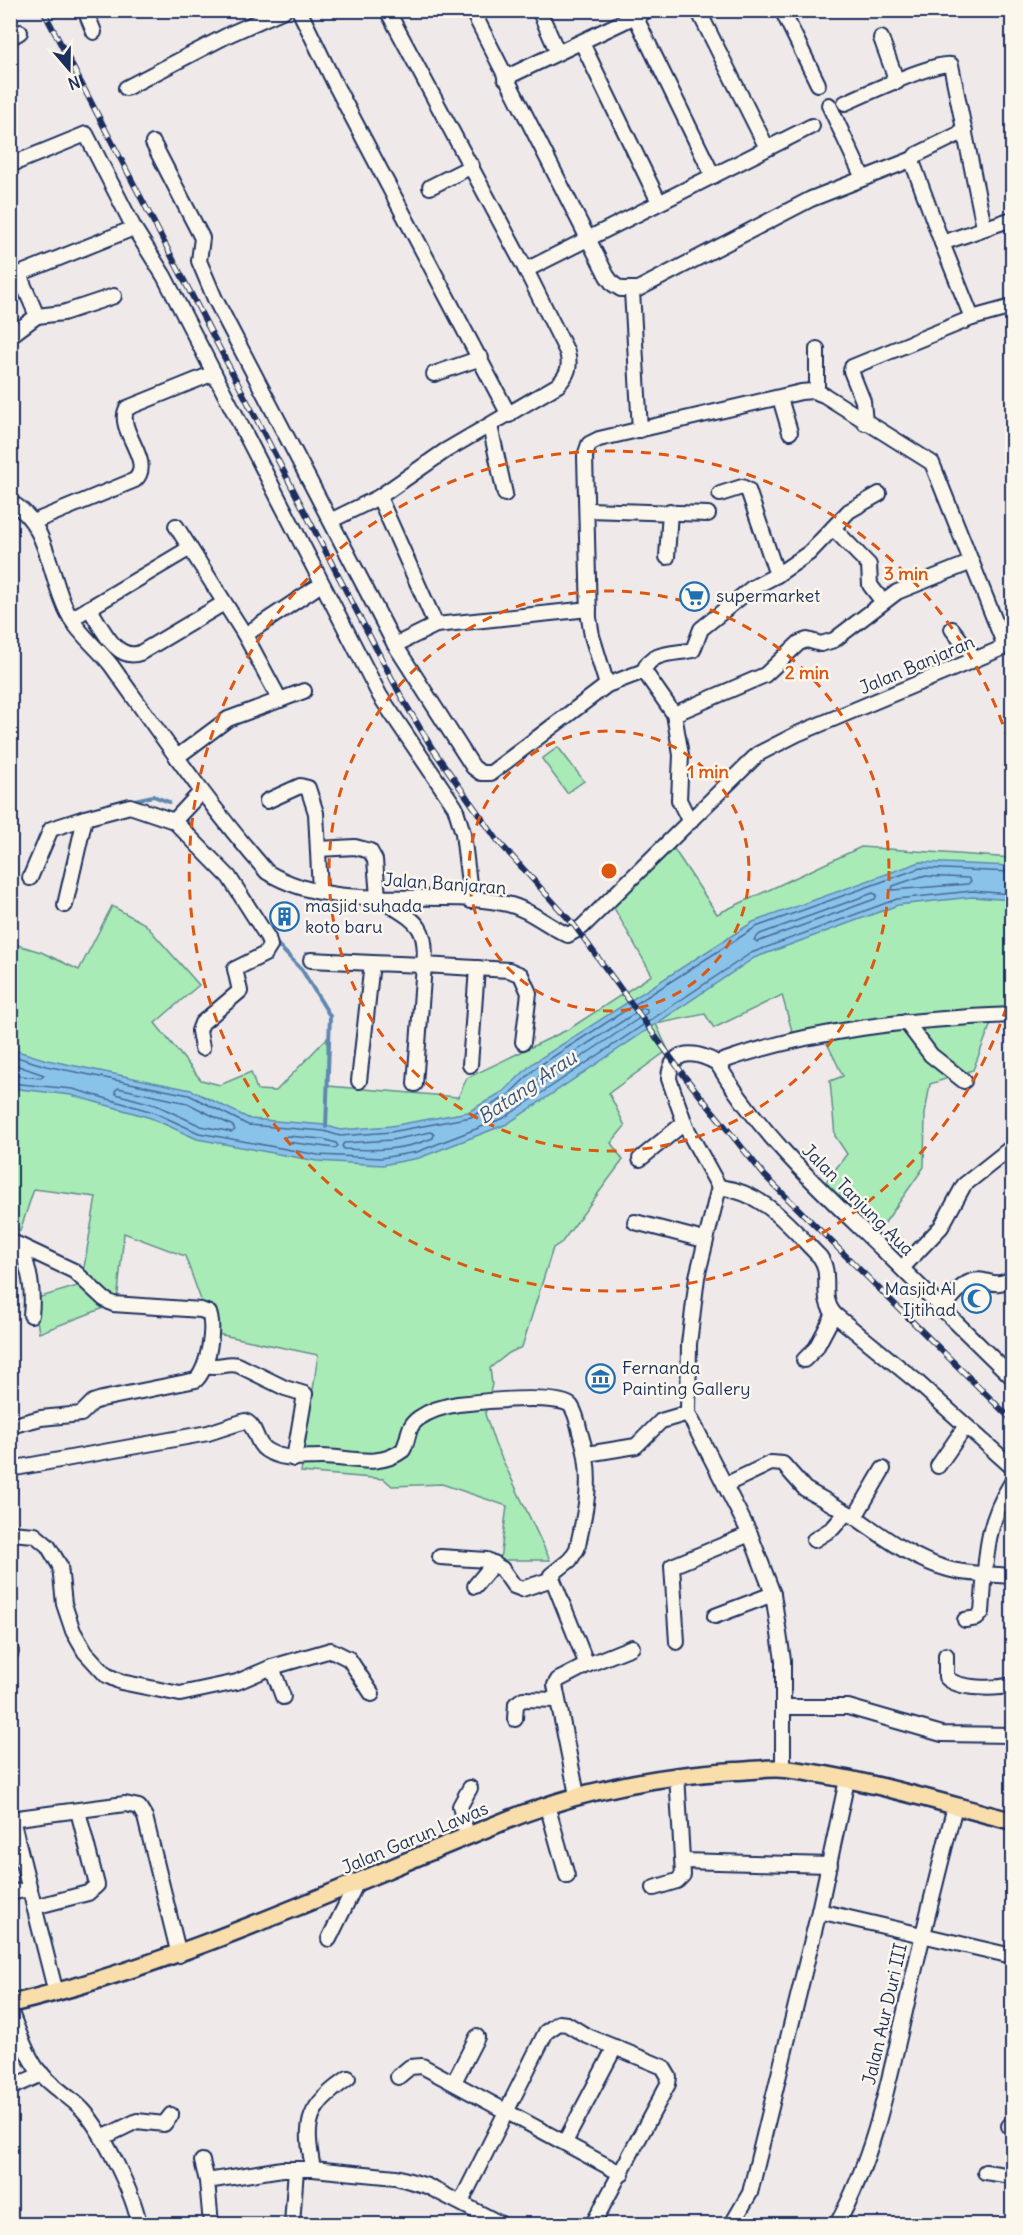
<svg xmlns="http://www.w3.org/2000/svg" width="1023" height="2235" font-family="Delius,sans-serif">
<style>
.green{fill:#a9ebb6;stroke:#628d8a;stroke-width:1.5}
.water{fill:#8ac3e9;stroke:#5e88b1;stroke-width:1.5}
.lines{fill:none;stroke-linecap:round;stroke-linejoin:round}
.shore{stroke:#476a96;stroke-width:1.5}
.stream{stroke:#5e88b1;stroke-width:4}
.minor-casing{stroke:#1b2f5e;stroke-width:18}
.major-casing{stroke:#1b2f5e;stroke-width:21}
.minor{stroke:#fbf7ec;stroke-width:14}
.major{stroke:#f9deab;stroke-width:16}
.rail-casing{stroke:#1b2f5e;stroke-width:6}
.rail{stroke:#fbf7ec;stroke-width:4;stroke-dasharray:11;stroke-linecap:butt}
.ring{fill:none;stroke:#de5710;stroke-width:3;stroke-dasharray:10 8}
.labels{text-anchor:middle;stroke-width:5;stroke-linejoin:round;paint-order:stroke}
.poi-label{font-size:18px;fill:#1b2f5e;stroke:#fbf7ec;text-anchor:start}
.street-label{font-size:18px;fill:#1b2f5e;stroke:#fbf7ec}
.water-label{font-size:20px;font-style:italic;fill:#375481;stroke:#fbf7ec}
.centre{fill:#de5710;stroke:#fbf7ec;stroke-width:3}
.ring-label{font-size:18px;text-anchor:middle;font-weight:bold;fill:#de5710;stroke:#fbf7ec;stroke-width:5;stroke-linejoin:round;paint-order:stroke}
</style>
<rect width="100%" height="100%" fill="#efe9ea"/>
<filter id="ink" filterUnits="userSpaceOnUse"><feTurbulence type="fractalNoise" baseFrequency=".0167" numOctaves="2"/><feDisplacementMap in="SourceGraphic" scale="12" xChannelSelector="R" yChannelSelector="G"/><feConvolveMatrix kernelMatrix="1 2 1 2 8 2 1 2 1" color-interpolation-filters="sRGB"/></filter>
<g filter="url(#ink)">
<!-- green -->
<g class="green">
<path d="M558 747 584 781 567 793 542 759Z"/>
<path d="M670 843 717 914 861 847 1012 858V1008L992 1021 973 1070 930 1084 925 1113 924 1167 877 1234 825 1183 847 1154 835 1136 830 1081 843 1076 824 1037 795 1042 782 995 714 1028 705 1014 656 1024 668 1050 609 1093 625 1126 611 1143 623 1160 562 1242 553 1248 522 1347 509 1353 490 1368 492 1384 485 1414 495 1444 550 1560H500L507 1506 442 1484 392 1486 384 1479 301 1472 318 1355 213 1333 185 1256 124 1233 117 1303 39 1333 34 1299 81 1285 96 1197 34 1189 20 1231 11 1223V943L41 952 79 970 112 906 145 924 199 985 155 1023 201 1080 220 1085 251 1072 257 1090 276 1091 327 1038 328 1086 458 1097 467 1078 569 1029 652 975 610 901Z"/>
</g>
<!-- water -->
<path class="water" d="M920 862 1012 866V900L972 897 898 905 754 958 507 1124 419 1158 382 1165 317 1161 197 1139 151 1118 71 1095 11 1088V1049L47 1060 191 1090 250 1119 325 1125 340 1130 391 1126 468 1112 504 1091 533 1063 753 922Z"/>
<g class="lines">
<!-- shore -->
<g class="shore">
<path d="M922 876 968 878 971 881 968 884 892 890 893 886Z"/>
<path d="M873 893 877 895 875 899 757 942 754 940 760 934Z"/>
<path d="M643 1008 647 1009V1013L535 1088H531L542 1073Z"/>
<path d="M10 1055 46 1066 189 1095 248 1125 324 1131 340 1136 391 1132 471 1117 507 1096 537 1067 756 927 920 868 1012 872"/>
<path d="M10 1063 44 1075 41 1078 10 1075"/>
<path d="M10 1083 73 1089 153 1112 199 1133 318 1155 381 1158 417 1152 504 1118 751 953 897 899 972 891 1012 894"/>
<path d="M118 1088 187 1103 233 1126 235 1130 232 1132 201 1126 156 1105 116 1094 115 1091Z"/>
<path d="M431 1132 434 1134 433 1138C404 1150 376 1151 344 1149L342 1146 344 1143 392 1140Z"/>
<path d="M287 1136 323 1139 336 1143 338 1146 335 1148 287 1142 284 1138Z"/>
</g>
<!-- stream -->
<g class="stream">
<path d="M130 801 153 796 169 802"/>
<path d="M184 817 193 830"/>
<path d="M274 941 302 970 330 1016 326 1127"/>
</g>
<defs>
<g id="minor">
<path d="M85 10 94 32"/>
<path d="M299 10 336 86 509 415"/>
<path d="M387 10 526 270 812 126"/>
<path d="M472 10 607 276 613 284 621 289H638L811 199 913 159"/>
<path d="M539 10 557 51"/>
<path d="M698 10 767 148"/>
<path d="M782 10 818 84"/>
<path d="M635 16 713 176"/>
<path d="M10 38 20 32"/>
<path d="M881 38 897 82"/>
<path d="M582 43 659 202"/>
<path d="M505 78 648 10"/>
<path d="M126 88 230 34 284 10"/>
<path d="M845 103C863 95 937 61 951 65L984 227"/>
<path d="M829 105 863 178"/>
<path d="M965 131 916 155 912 161 942 243 1012 219"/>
<path d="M153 143 202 238 199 261 215 299 395 645 473 767 481 773H491L607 685 644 671 674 714 681 755 679 800 690 822"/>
<path d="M10 165 86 134 134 228 24 272 21 279 37 316 10 336"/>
<path d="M430 187 472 166"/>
<path d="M134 228 164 276 214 373"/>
<path d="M942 243 972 318 1012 307"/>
<path d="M632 291 640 430"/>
<path d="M37 316 63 313 114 296"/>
<path d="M434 374 481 358"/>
<path d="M817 392V349"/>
<path d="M780 398 790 432"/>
<path d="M865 423 863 401 851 371 852 367 972 318"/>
<path d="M490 426 505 494"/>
<path d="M379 497 436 625"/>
<path d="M10 502C50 522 49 582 70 617 80 635 98 648 111 665 161 735 210 807 267 872 338 915 429 887 507 904 530 909 547 926 568 935L582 927 758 754 797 734 1012 644"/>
<path d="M588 510 708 514"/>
<path d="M332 520 379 497 445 451 558 385C568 374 571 367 567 352L526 270"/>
<path d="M33 522 135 480C155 461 115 430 127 408L214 373 380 696 455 807 463 833 471 901"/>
<path d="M176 526 190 548"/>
<path d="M833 528 869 565 870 585 883 602"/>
<path d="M667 557 670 511"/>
<path d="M777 575 809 553 849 511 879 494"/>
<path d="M89 608C101 625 115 662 140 653L224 603"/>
<path d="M71 619 190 548 245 635 280 700"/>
<path d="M952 629 975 659"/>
<path d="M245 635 314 589"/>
<path d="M395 645 436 625 589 609"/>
<path d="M644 671C650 651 676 654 693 650L701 629 752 588 777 575 748 490 742 487 720 494"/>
<path d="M607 685 592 636 589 618 585 456 589 444 599 439 801 392 813 391 824 395 932 463 1005 646"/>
<path d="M674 714 765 675 799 643 807 640 821 644 834 640 897 592 972 562"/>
<path d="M177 757 228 719 304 691"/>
<path d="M267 801 300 786 308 788 316 813 320 891"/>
<path d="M174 821 229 877 268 938 270 946 265 954 235 969 240 991 202 1023 199 1031 202 1048"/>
<path d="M319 849 355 847 370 851 375 860 378 897C411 920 429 921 424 965L372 963 359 1081"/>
<path d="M30 878 51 829 85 818"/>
<path d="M65 905 85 818 130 806 174 821 201 792"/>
<path d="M311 960 372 963"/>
<path d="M906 1022 931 1055 964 1081"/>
<path d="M717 1063C760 1135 822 1191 881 1248 925 1291 968 1335 1012 1377"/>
<path d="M470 1065 477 968"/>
<path d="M415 1084 424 965 509 970 521 975 529 993 523 1042"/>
<path d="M640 1159 684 1123"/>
<path d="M719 1187C766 1193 789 1226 820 1257 833 1275 819 1296 834 1314"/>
<path d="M635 1222 704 1240"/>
<path d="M10 1241 21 1246C29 1271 34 1289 31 1315"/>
<path d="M902 1268 941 1227 964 1185 1012 1147"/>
<path d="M941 1310C949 1302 959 1286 970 1282 986 1275 992 1291 1012 1278"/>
<path d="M804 1360 816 1348 834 1314 916 1381 1012 1467"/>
<path d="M205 1365C221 1369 225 1362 238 1365L285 1388 305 1394 294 1459"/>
<path d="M10 1426 41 1418 81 1414 93 1402 102 1399 196 1380C208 1368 215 1329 209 1313L201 1310 113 1304 104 1299 74 1271 21 1246"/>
<path d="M587 1454 636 1446 661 1421 688 1413"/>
<path d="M938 1466 965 1427"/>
<path d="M10 1469 208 1433 245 1421C257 1426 255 1443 266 1450 283 1461 303 1457 321 1457 350 1457 378 1469 403 1450 410 1437 406 1427 419 1418 429 1411 445 1406 458 1404 476 1402 561 1393 571 1406 576 1413 578 1423 580 1432 594 1475 587 1506 577 1549L570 1560 551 1575 587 1665 558 1680 555 1685 577 1795"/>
<path d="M883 1469 855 1517C884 1537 912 1559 948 1569 968 1575 992 1574 1012 1576"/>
<path d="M725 1485 771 1463 783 1464 805 1489 855 1517"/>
<path d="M10 1533 35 1535 48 1546 60 1566 64 1604 73 1631 85 1652 106 1675 121 1682 180 1694 237 1682 272 1667 331 1650 349 1659 372 1694"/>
<path d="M814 1540 833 1528 846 1513"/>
<path d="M440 1557 487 1560 502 1569 514 1586 522 1589 552 1579"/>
<path d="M475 1586 494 1563"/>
<path d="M715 1616 773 1594"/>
<path d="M965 1620 977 1618 982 1612C986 1562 984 1526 1012 1482"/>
<path d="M677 1642 672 1566 750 1534"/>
<path d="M10 1648 11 1652"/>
<path d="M946 1655V1677C958 1690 996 1689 1012 1685"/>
<path d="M587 1665 632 1647"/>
<path d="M272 1667 283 1697"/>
<path d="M784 1707H848L942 1734 1012 1735"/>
<path d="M515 1719 516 1704 523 1699 557 1700"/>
<path d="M783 1769V1660L773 1594 750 1534 688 1413 689 1344 697 1277 719 1187 686 1127 669 1079C670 1046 698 1052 717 1063 811 1029 913 1019 1012 1015"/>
<path d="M547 1805 567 1876"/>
<path d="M10 1819 125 1804 139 1807 145 1817 179 1955"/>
<path d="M12 1819 56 1993"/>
<path d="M467 1836 460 1806 470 1788"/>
<path d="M683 1861 830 1865"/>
<path d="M654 1888 677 1881 683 1875 677 1775"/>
<path d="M10 1893 30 1889"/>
<path d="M34 1907 88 1893 97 1885 78 1811"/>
<path d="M819 1911 1012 1956"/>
<path d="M329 1939 356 1884"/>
<path d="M10 2010C18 2030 25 2052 37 2069 49 2085 68 2095 82 2109 103 2131 134 2195 139 2224"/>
<path d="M398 2077 410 2067 422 2066 622 2174"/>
<path d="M454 2082 477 2037"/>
<path d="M10 2088 42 2074"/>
<path d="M1009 2126 1012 2123"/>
<path d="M102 2138 137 2121 164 2124 171 2115"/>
<path d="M565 2142 615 2047"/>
<path d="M202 2161 207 2181 282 2169H313L396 2177 427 2186 501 2224"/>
<path d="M313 2169C304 2120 307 2108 348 2078"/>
<path d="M985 2172 1012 2176"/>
<path d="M207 2181 211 2224"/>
<path d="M461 2202 546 2032 559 2023 567 2024 585 2035 663 2067 669 2077 668 2084 593 2224"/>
<path d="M292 2224 296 2169"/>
<path d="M732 2224 750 2193 819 1911 847 1780"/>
<path d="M837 2224C874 2158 889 2080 906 2007 921 1940 938 1873 955 1806"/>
</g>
<path id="major" d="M10 2004C191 1961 354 1880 525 1813 594 1788 663 1775 735 1771 751 1771 769 1767 785 1769 862 1778 938 1802 1012 1821"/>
</defs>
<!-- minor casing -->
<use href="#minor" class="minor-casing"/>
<!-- major casing -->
<use href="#major" class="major-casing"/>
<!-- minor -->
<use href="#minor" class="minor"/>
<!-- major -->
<use href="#major" class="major"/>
<defs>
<path id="rail" d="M43 10 402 698 432 748 498 841 574 925 685 1077 765 1176 1012 1420"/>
</defs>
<!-- rail casing -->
<use href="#rail" class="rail-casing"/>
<!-- rail -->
<use href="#rail" class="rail"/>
</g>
</g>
<!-- distance rings -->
<g class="ring">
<circle cx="609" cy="871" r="140"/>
<circle cx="609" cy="871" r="280"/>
<path d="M1012 990A420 420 0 1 1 1012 752"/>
</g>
<!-- icons -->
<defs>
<symbol id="supermarket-ring" viewBox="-11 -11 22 22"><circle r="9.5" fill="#fbf7ec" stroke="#1f6fb2" stroke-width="1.5"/><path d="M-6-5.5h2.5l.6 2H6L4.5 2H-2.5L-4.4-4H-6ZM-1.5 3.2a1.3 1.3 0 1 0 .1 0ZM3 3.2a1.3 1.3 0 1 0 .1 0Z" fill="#1f6fb2"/></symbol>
<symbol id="building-ring" viewBox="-11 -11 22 22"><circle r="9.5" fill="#fbf7ec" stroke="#1f6fb2" stroke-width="1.5"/><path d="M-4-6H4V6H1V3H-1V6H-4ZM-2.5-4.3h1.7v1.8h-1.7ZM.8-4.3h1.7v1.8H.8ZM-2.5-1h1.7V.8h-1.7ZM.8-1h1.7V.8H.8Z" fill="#1f6fb2"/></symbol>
<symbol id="mosque-ring" viewBox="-11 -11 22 22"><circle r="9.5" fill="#fbf7ec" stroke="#1f6fb2" stroke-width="1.5"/><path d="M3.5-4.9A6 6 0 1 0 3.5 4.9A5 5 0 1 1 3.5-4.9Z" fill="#1f6fb2"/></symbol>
<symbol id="museum-ring" viewBox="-11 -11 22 22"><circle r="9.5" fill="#fbf7ec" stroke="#1f6fb2" stroke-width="1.5"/><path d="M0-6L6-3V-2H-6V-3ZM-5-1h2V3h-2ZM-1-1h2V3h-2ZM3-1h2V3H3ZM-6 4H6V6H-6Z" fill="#1f6fb2"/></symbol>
</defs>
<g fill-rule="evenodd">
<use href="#supermarket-ring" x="678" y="580" width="33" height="33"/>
<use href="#building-ring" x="268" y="900" width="33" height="33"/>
<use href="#mosque-ring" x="960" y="1282" width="33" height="33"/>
<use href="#museum-ring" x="584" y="1362" width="33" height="33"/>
</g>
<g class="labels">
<!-- poi labels -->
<g class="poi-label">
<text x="716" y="602">supermarket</text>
<text x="305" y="912">masjid suhada<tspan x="305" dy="21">koto baru</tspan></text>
<text x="956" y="1295" text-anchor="end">Masjid Al<tspan x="956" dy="21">Ijtihad</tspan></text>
<text x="622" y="1374">Fernanda<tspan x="622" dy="21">Painting Gallery</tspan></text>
</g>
<!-- street labels -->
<g class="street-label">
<text transform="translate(917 665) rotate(-23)" y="6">Jalan Banjaran</text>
<text transform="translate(445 884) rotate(4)" y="6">Jalan Banjaran</text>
<text transform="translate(858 1200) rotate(45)" y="6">Jalan Tanjung Aua</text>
<text transform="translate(415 1838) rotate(-23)" y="6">Jalan Garun Lawas</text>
<text transform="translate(885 2014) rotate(-77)" y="6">Jalan Aur Duri III</text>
</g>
<!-- water labels -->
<g class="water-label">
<text transform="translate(527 1087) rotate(-34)" y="7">Batang Arau</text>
</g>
</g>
<circle cx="609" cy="871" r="9" class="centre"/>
<g class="ring-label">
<text x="906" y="580">3 min</text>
<text x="807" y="679">2 min</text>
<text x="708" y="778">1 min</text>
</g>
<!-- margin -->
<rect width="1023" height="2235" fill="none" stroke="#fbf7ec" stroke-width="36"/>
<rect x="18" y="18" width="987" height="2199" fill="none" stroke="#1b2f5e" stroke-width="2" filter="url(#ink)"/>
<!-- north arrow -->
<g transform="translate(69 69) rotate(160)" stroke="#fbf7ec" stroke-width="4.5" paint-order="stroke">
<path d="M0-4.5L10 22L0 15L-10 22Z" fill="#1b2f5e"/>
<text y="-9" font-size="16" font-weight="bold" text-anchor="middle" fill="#1b2f5e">N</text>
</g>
</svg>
